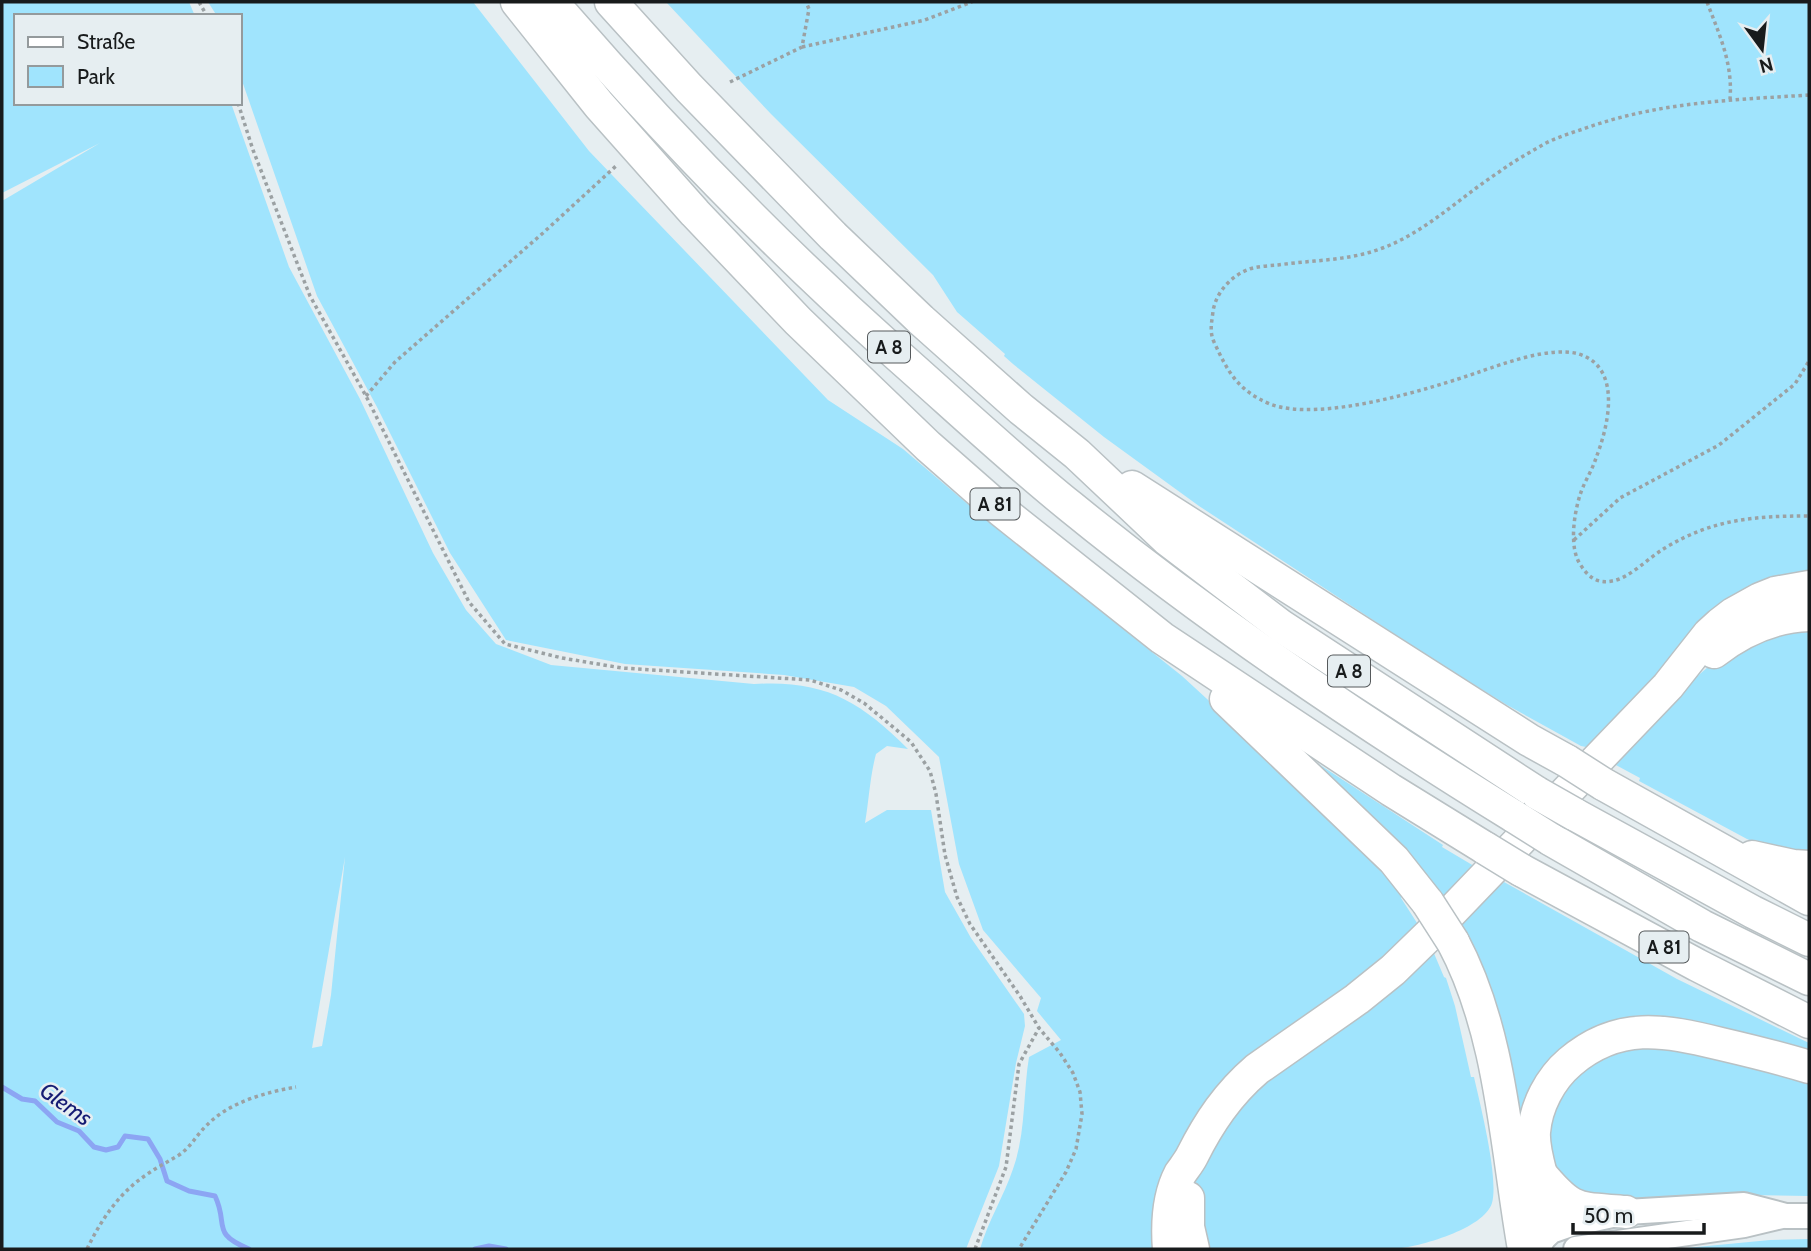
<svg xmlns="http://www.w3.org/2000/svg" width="1811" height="1251" font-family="Cabin,sans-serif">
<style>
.green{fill:#a0e4fd;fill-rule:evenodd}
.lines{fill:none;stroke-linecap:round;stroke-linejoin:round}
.stream{stroke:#8ca5f3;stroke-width:5}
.secondary-casing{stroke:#b9c1c4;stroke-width:28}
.motorway-casing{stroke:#b9c1c4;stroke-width:35}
.path{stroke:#9ba1a3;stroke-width:3.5;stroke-dasharray:3.5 3.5;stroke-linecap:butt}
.secondary{stroke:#fff;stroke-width:24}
.motorway{stroke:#fff;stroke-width:32}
.motorway-bridge-casing{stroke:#b9c1c4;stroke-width:35;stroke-linecap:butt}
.motorway-bridge{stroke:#fff;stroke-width:32}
.labels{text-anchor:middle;stroke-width:5;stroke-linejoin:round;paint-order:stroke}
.shield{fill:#e6eef1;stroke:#565a5c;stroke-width:2}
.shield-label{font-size:19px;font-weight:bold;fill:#181b1c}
.water-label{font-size:23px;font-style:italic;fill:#151c74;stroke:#e6eef1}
</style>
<rect width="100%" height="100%" fill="#e6eef1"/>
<!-- green -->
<g class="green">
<path d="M2 2H189L195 16H16V103H231L289 267 360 399 433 553 466 610 496 644 551 665 754 684C824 680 859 700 908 749L887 746 876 754C870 776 869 800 865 823L887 810H931L945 892 971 938 1024 1014 1025 1026 1016 1063 999 1166 966 1249H2V201L100 143 2 193ZM345 857 331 995 322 1046 312 1048Z"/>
<path d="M208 2H473L589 151 828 400 903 449 990 523 1182 676 1244 733 1348 836 1403 895 1401 898 1419 926 1388 957 1263 1049 1157 1249H980C988 1221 1004 1196 1013 1169 1026 1133 1023 1093 1029 1057L1061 1040 1037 1011 1041 998 983 930 959 864 939 757 886 706 854 687 784 675 625 664 506 640 450 553 377 407 317 296 240 75V16H217Z"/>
<path d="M666 2H1809V580L1706 614 1685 645 1586 747 1581 746 1507 705 1434 660 1199 506 1104 437 1013 364 1004 356 1005 354 957 312 933 275 771 114Z"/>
<path d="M1809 622V857L1773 850 1747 839 1639 781 1640 778 1614 764 1680 691 1729 649Z"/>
<path d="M1317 763 1443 845 1442 847 1474 866 1443 900 1315 765Z"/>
<path d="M1504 882 1677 979 1809 1043V1057L1631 1025 1532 1107 1514 1126 1459 924Z"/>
<path d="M1433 951 1444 977 1446 978 1455 1006 1471 1077H1474C1480 1104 1499 1178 1492 1203 1484 1229 1419 1247 1394 1249 1373 1251 1351 1249 1330 1249 1287 1249 1245 1249 1202 1249L1193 1202 1196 1179 1236 1104Z"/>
<path d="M1652 1040 1809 1075V1196L1748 1195 1601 1205 1555 1181 1544 1121 1581 1063Z"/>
<path d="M1809 1239V1249H1676L1770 1240Z"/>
</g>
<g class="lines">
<!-- stream -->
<g class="stream">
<path d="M2 1087 22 1099 35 1101 57 1122 79 1131 94 1147 106 1150 118 1147 125 1136 148 1139 160 1159 167 1181 189 1191 215 1196C229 1225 210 1233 249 1249"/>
<path d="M475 1249 489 1246 506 1249"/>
</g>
<defs>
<g id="secondary">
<path d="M1535 1246 1551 1231 1571 1224 1626 1212 1744 1205 1786 1216H1809"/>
<path d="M1576 1249 1744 1225 1782 1216"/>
</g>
<g id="motorway">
<path d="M517 2 599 105 695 213 798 321 928 446 1002 511 1162 638 1391 790 1485 848"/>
<path d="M552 2C659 126 772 243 894 352 953 404 1010 458 1071 507 1211 621 1361 722 1515 817"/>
<path d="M611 2 689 88 833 236 921 320 1021 409 1077 454 1168 540 1281 626 1537 793"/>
<path d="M1132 487 1529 740 1567 761"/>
<path d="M1714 652C1741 631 1774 616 1809 615"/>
<path d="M1226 699 1394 860 1428 903"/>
<path d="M1603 784 1809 899"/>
<path d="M1574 814 1753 912 1809 940"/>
<path d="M1550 839 1702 926 1809 979"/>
<path d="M1752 857 1793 866 1809 867"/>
<path d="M1521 870 1697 965 1809 1022"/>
<path d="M1453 942C1502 1034 1506 1147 1524 1249"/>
<path d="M1539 1172C1573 1213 1576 1208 1626 1212"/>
<path d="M1188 1198V1227L1193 1249"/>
<path d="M1535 1246C1539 1237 1545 1226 1546 1216 1551 1192 1532 1159 1534 1132 1536 1106 1550 1079 1570 1062 1618 1021 1664 1030 1721 1044 1751 1051 1780 1058 1809 1067"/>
<path d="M1169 1249C1167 1224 1168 1197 1180 1174 1184 1168 1189 1162 1192 1156 1209 1122 1228 1094 1257 1069L1357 999 1393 970 1428 936 1668 686 1709 634 1720 624 1733 614 1760 599 1775 593 1809 587"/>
</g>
</defs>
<!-- secondary casing -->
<use href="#secondary" class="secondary-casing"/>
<!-- motorway casing -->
<use href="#motorway" class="motorway-casing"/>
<!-- path -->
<g class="path">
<path d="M199 2 207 16"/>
<path d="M1707 2C1719 34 1733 63 1730 99"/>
<path d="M802 47 925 20 972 2"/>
<path d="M730 82 802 47 809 9 806 2"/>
<path d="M1809 95C1731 100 1658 102 1583 129 1571 133 1558 137 1546 143 1530 152 1514 161 1499 172 1459 198 1425 233 1380 249 1347 261 1312 260 1278 265 1268 266 1256 266 1247 270 1230 277 1216 293 1213 311 1212 322 1209 331 1214 342 1228 372 1237 390 1270 404 1319 423 1430 389 1479 372 1505 363 1551 346 1579 354 1623 368 1608 427 1596 458 1592 471 1584 482 1580 495 1574 514 1569 547 1580 564 1588 577 1597 584 1612 581 1630 578 1648 558 1665 548 1713 519 1754 516 1809 516"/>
<path d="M238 103 253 150 310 296 366 396 469 602 505 644 562 658 622 668 810 680 841 690 864 703 911 742 930 771 936 794 945 855 957 897 970 924 1020 996 1039 1028 1060 1053 1073 1073 1080 1092 1082 1114 1076 1149 1066 1172 1019 1249"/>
<path d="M366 396 395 362 543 233 616 166"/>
<path d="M1574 540 1620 498 1719 445 1795 384 1809 361"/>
<path d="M87 1249C101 1220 119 1193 146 1175 157 1167 168 1162 179 1155 191 1147 197 1134 208 1124 230 1102 267 1092 296 1087"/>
<path d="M975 1249 1006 1167 1019 1064 1039 1028"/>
</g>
<!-- secondary -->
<use href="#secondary" class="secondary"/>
<!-- motorway -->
<use href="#motorway" class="motorway"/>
<defs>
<g id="motorway-bridge">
<path d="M1567 761 1603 784"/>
<path d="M1537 793 1574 814"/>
<path d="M1515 817 1550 839"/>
<path d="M1485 848 1521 870"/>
<path d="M1428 903 1453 942"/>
</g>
</defs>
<!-- motorway-bridge casing -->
<use href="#motorway-bridge" class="motorway-bridge-casing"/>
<!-- motorway-bridge -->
<use href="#motorway-bridge" class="motorway-bridge"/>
</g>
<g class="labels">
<!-- shield labels -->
<g class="shield">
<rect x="868" y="331.5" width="42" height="31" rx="5"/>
<rect x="970.5" y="488.5" width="49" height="31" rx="5"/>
<rect x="1328" y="655.5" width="42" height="31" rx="5"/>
<rect x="1639.5" y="931.5" width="49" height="31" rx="5"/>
</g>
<g class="shield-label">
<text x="889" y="354">A 8</text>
<text x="995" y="511">A 81</text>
<text x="1349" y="678">A 8</text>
<text x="1664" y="954">A 81</text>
</g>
<!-- water labels -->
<g class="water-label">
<text transform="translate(66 1104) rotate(35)" y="8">Glems</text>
</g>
</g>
<!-- border -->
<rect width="1811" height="1251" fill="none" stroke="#181b1c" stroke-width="7"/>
<!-- legend -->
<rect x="14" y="14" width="228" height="91" fill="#e6eef1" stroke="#949a9c" stroke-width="2"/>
<rect x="28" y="37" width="35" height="10" fill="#ffffff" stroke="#949a9c" stroke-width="2"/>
<text x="77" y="49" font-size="21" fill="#181b1c">Straße</text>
<rect x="28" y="66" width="35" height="21" fill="#a0e4fd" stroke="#949a9c" stroke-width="2"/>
<text x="77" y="84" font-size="21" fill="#181b1c">Park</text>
<!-- north arrow -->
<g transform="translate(1762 49) rotate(165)" stroke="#e6eef1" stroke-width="5" paint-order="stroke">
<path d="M0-5L12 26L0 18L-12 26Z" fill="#181b1c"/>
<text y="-10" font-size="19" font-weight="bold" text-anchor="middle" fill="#181b1c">N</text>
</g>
<!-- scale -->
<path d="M1573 1223v10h131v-10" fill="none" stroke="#181b1c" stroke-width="3.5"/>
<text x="1584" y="1223" font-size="21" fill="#181b1c" stroke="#e6eef1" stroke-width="5" paint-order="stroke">50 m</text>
</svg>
